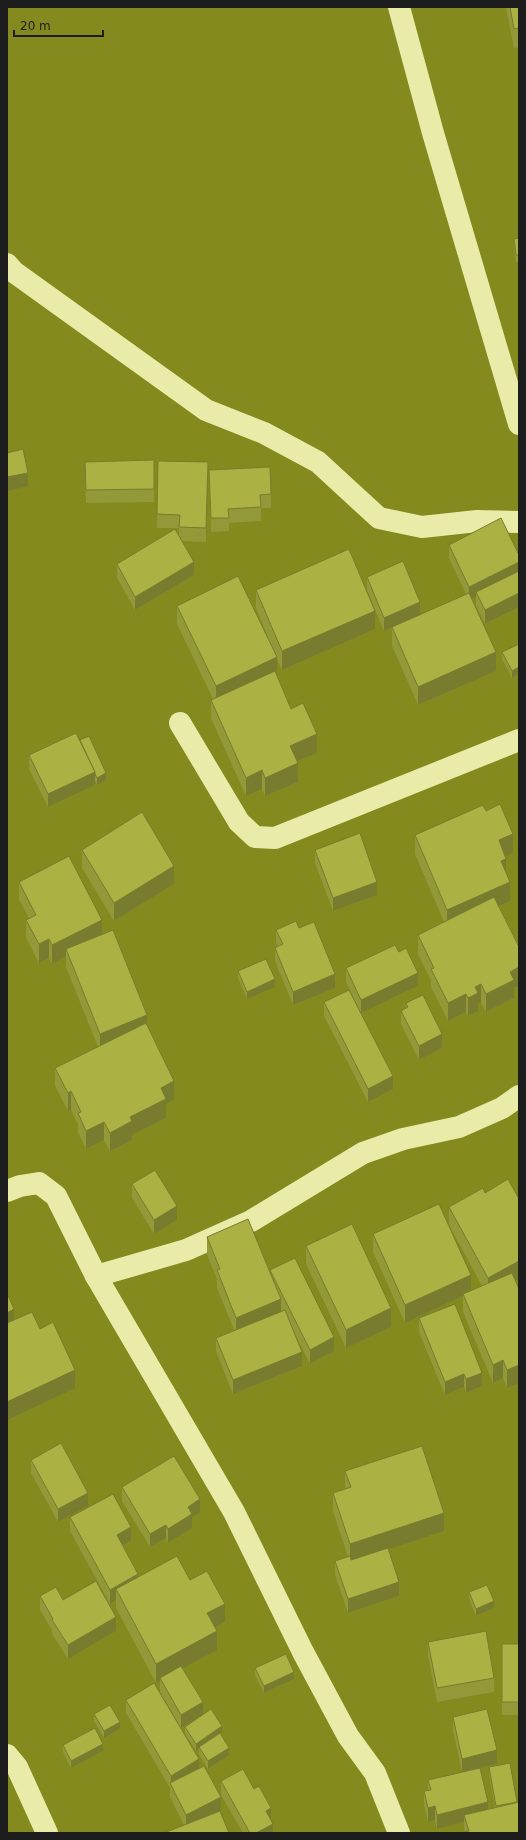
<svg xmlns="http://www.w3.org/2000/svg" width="526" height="1840" font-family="'DejaVu Sans',sans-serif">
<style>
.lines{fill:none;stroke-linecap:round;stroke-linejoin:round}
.minor{stroke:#e9eca9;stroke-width:22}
.wall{fill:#939839}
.shaded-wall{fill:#787c2e}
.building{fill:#abb142;stroke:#787c2e}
</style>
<rect width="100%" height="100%" fill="#848a1e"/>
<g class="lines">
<!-- minor -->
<g class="minor">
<path d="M399 7 433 133 519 424"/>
<path d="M7 264 14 272 206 410 264 433 318 462 379 518 422 527 477 521 519 522"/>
<path d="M180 723 239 822 255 837 275 838 519 740"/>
<path d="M7 1191 20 1186 39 1183 56 1196 96 1276 234 1512 303 1652 348 1736 375 1773 399 1833"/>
<path d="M96 1276 186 1250 251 1221 363 1153 403 1139 459 1127 502 1108 519 1096"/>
<path d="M7 1755 17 1767 47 1833"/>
</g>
</g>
<!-- wall -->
<g class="wall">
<path d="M506 7H519V47L514 48Z"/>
<path d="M519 238V262H516L514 246V239Z"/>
<path d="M154 460V502L86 503 85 462Z"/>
<path d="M209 470 271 494V508H261V521L229 523V531L211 532Z"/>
<path d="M208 476 206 542 181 541 194 575 135 610 117 578V564L179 537V528H157V514Z"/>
<path d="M449 545 519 555V607L485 624 476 606V597L472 599 496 671 418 705 392 646V628L384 631 367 590V577L420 615 466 594 449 558Z"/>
<path d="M256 590 375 629 282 670 277 659V675L291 709 317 753 297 761 298 782 265 796 262 789 246 796 211 718V700L213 699 177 624V606L271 645 256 608Z"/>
<path d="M519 644V674L512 678 502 659V652Z"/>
<path d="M518 681H519V697L518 695Z"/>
<path d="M80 740 106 780 97 785 95 781V785L48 807 29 769V755Z"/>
<path d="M486 811 513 853 505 856 506 874 510 901 499 906 519 947V986L514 988V998L486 1012 481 1002 478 1004V1011L468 1016 466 1012 448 1021 431 987V980L418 954V935L444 922 415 854V835Z"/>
<path d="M82 850 174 884 114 921 82 868Z"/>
<path d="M315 850 377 895 333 911 315 863Z"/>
<path d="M19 882 102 934 147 1025 174 1100 166 1104V1118L132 1135V1140L110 1151 104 1140 86 1149 78 1132V1124L71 1110 68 1111 55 1086V1068L98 1047 66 967V956L52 964 49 958 39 963 26 938V920L29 918 19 900Z"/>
<path d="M299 928 335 988 293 1005 275 961V948L278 946 276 943V930Z"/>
<path d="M399 952 418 986 361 1013 346 982V968Z"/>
<path d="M238 971 275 987 247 999 238 978Z"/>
<path d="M324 1002 393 1089 368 1102 324 1016Z"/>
<path d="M406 1003 442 1048 419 1060 401 1024V1011L406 1008Z"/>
<path d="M132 1184 177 1220 154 1234 132 1198Z"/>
<path d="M485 1193 519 1199V1279L516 1281 507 1388 503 1378 493 1383 463 1312V1296L405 1323 373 1252V1234L471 1291 482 1286 449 1225V1207Z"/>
<path d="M207 1237 270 1272V1270L334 1351 310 1364 294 1332 302 1366 233 1394 216 1351V1338L234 1330 217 1288V1279L207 1255Z"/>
<path d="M306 1246 391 1327 346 1348 306 1264Z"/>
<path d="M419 1318 482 1386 466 1393 464 1387 445 1395 419 1332Z"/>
<path d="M31 1460 88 1506 58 1522 31 1473Z"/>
<path d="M345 1471 444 1531 388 1549 399 1596 348 1613 335 1574V1561L348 1557 333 1511V1493L345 1489Z"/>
<path d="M122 1487 200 1513 192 1517V1528L168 1543 166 1538 150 1547 122 1501Z"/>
<path d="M70 1517 131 1541 123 1546 138 1577 190 1580 225 1622 215 1628 217 1650 183 1668 203 1714 222 1733 221 1734 229 1755 208 1769 199 1754V1749L196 1751 185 1734V1727L188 1724 181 1728 160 1692V1681L156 1683 116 1608V1600L110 1604 70 1531Z"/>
<path d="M469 1592 494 1608 476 1616 469 1599Z"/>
<path d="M40 1596 63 1600 116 1631 68 1659 52 1634V1630L40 1610Z"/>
<path d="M428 1642 494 1678V1692L437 1702 428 1655Z"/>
<rect x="502" y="1644" width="17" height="71"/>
<path d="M255 1668 294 1679 264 1693 255 1675Z"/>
<path d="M126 1700 199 1768 221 1811 184 1825 170 1797V1788L126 1713Z"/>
<path d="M94 1714 120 1729 104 1738 94 1721Z"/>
<path d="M453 1717 497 1764 480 1768 488 1809 495 1807 489 1775V1767L510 1763 519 1833 465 1832 464 1828V1822L437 1829 435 1820 428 1822 424 1805V1791L428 1790V1780L462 1772 453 1731Z"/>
<path d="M63 1745 103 1751 71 1768 63 1752Z"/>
<path d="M221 1781 271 1820 273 1833H243L221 1795Z"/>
</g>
<!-- shaded-wall -->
<g class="shaded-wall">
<path d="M208 462V476L206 542V528Z"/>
<path d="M28 473V486L7 491V477Z"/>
<path d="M194 562V575L135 610V597Z"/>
<path d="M519 562V575L476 592V597L469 600V587Z"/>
<path d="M519 593V607L485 624V610Z"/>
<path d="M420 602V616L384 631V618Z"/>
<path d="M375 611V629L282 670V651Z"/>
<path d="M496 652V671L418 705V687Z"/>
<path d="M277 657V675L216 705V686Z"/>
<path d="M519 667V674L512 678V671Z"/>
<path d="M317 734V753L290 764V746Z"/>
<path d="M298 763V782L265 796V778Z"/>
<path d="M262 770V789L246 796V778Z"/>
<path d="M95 772V785L48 807V794Z"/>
<path d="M106 773V780L97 785V778Z"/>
<path d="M513 834V853L499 859V840Z"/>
<path d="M506 859V877L501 861Z"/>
<path d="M174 866V884L114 921V903Z"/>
<path d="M377 882V895L333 911V898Z"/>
<path d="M510 882V901L447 929V910Z"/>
<path d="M102 920V938L66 949V956L52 964V945Z"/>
<path d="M49 939V958L39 963V944Z"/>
<path d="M519 967V986L514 988V998L486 1012V994L510 972Z"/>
<path d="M418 973V986L361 1013V1000Z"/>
<path d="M335 974V988L293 1005V992Z"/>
<path d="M275 979V987L247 999V992Z"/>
<path d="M481 984V1002L478 1004V1011L468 1016V998L475 987Z"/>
<path d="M466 994V1012L448 1021V1003Z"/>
<path d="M147 1015V1033L100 1052V1034Z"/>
<path d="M442 1034V1048L419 1060V1046Z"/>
<path d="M393 1076V1089L368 1102V1089Z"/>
<path d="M174 1081V1100L166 1104V1118L132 1135V1140L110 1151V1133L130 1117 161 1088Z"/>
<path d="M71 1091V1110L68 1111V1093Z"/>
<path d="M104 1122V1140L86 1149V1131Z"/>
<path d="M177 1206V1220L154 1234V1220Z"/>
<path d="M519 1261V1279L488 1296V1278Z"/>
<path d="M471 1275V1293L463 1294V1296L405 1323V1305Z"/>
<path d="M281 1299V1318L236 1336V1318Z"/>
<path d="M391 1308V1327L346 1348V1330Z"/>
<path d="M14 1309V1327L7 1331V1313Z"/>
<path d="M334 1337V1351L310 1364V1350Z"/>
<path d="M302 1352V1366L233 1394V1380Z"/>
<path d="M503 1360V1378L493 1383V1365Z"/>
<path d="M519 1365V1383L507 1388V1370Z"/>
<path d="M75 1370V1388L7 1420V1402Z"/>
<path d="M482 1373V1386L466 1393V1379Z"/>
<path d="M464 1374V1387L445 1395V1382Z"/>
<path d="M88 1493V1506L58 1522V1509Z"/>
<path d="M200 1499V1513L192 1517V1528L168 1543V1529L188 1507Z"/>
<path d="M444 1513V1531L350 1562V1544Z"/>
<path d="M166 1525V1538L150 1547V1534Z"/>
<path d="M131 1527V1541L117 1549V1535Z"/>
<path d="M138 1574V1588L116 1589V1600L110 1604V1590Z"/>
<path d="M399 1582V1596L348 1613V1599Z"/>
<path d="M494 1601V1608L476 1616V1609Z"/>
<path d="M225 1604V1622L207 1632V1613Z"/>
<path d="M116 1617V1631L68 1659V1645Z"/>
<path d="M217 1631V1650L161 1680 160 1678V1681L156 1683V1664Z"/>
<path d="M294 1672V1679L264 1693V1686Z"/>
<path d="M203 1702V1715L181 1728V1715Z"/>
<path d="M120 1722V1729L104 1738V1731Z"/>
<path d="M222 1726V1733L200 1748 199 1747V1749L196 1751V1744Z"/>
<path d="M103 1744V1751L71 1768V1761Z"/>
<path d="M229 1748V1755L208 1769V1761Z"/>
<path d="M497 1750V1764L462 1772V1759Z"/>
<path d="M199 1759V1773L171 1785V1776Z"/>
<path d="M221 1797V1811L186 1829V1815Z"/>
<path d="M488 1802V1816L464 1815V1822L437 1829V1815Z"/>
<path d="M435 1806V1820L428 1822V1808Z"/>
<path d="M271 1808V1821L266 1811Z"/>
<path d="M273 1824V1833H256Z"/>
</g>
<!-- building -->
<g class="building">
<path d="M510 7H519V28L514 29Z"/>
<path d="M519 238V255H516L514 239Z"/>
<path d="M23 449 28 473 7 477V453Z"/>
<path d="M154 460V489L86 490 85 462Z"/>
<path d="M158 461 208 462 206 528 179 527 180 515 157 514Z"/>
<path d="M270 467 271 494 260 495 261 507 228 509 229 518H211L209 470Z"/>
<path d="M501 518 519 555V562L469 587 449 545Z"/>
<path d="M175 529 194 562 135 597 117 564Z"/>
<path d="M349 549 375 611 282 651 256 590Z"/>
<path d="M403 561 420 602 384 618 367 577Z"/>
<path d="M519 571V593L485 610 476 592Z"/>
<path d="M238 576 277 657 216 686 177 606Z"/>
<path d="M469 593 496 652 418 687 392 627Z"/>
<path d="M519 644V667L512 671 502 652Z"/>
<path d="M275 671 291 709 303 703 317 734 290 746 298 763 265 778 262 770 246 778 211 700Z"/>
<path d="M76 733 95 772 48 794 29 755Z"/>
<path d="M89 736 106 773 97 778 95 774V772L80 740Z"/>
<path d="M500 804 513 834 499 840 506 859 501 861 510 882 447 910 415 835 483 805 486 811Z"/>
<path d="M142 812 174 866 114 903 82 850Z"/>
<path d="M360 833 377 882 333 898 315 850Z"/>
<path d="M69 856 102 920 52 945 49 939 39 944 26 920 36 915 19 882Z"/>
<path d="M494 897 519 947V967L510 972 514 980 486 994 481 984 475 987 478 993 468 998 466 994 448 1003 431 969 434 968 418 935Z"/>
<path d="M296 921 299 928 314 922 335 974 293 992 275 948 283 944 276 930Z"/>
<path d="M113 930 147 1015 100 1034 66 949Z"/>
<path d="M395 945 399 952 406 948 418 973 361 1000 346 968Z"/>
<path d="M266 959 275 979 247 992 238 971Z"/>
<path d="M349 990 393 1076 368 1089 324 1002Z"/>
<path d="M423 995 442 1034 419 1046 401 1011 408 1007 406 1003Z"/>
<path d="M146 1023 174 1081 161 1088 166 1099 130 1117 132 1121 110 1133 104 1122 86 1131 78 1113 81 1112 71 1091 68 1093 55 1068Z"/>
<path d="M155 1170 177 1206 154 1220 132 1184Z"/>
<path d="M508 1179 519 1199V1261L488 1278 449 1207 483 1188 485 1193Z"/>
<path d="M439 1204 471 1275 405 1305 373 1234Z"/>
<path d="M248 1219 281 1299 236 1318 217 1270 220 1269 207 1237Z"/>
<path d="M352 1224 391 1308 346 1330 306 1246Z"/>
<path d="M295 1258 334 1337 310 1350 270 1270Z"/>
<path d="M512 1273 519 1289V1365L507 1370 503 1360 493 1365 463 1294Z"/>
<path d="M7 1293 14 1309 7 1313Z"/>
<path d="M455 1304 482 1373 466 1379 464 1374 445 1382 419 1318Z"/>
<path d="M285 1310 302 1352 233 1380 216 1338Z"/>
<path d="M32 1312 40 1329 53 1322 75 1370 7 1402V1323Z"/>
<path d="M61 1443 88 1493 58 1509 31 1460Z"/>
<path d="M422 1446 444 1513 350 1544 333 1493 351 1487 345 1471Z"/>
<path d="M174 1456 200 1499 188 1507 192 1514 168 1529 166 1525 150 1534 122 1487Z"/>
<path d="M113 1494 131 1527 117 1535 138 1574 110 1590 70 1517Z"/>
<path d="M388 1548 399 1582 348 1599 335 1561 350 1556 351 1560Z"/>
<path d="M177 1556 190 1580 207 1571 225 1604 207 1613 217 1631 156 1664 116 1589Z"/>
<path d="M96 1581 116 1617 68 1645 52 1620 53 1619 40 1596 56 1587 63 1600Z"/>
<path d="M487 1585 494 1601 476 1609 469 1592Z"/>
<path d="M486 1631 494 1678 437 1688 428 1642Z"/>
<rect x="502" y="1644" width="17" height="58"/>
<path d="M286 1654 294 1672 264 1686 255 1668Z"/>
<path d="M181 1666 203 1702 181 1715 160 1678Z"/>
<path d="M154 1683 199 1759 171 1776 126 1700Z"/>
<path d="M110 1705 120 1722 104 1731 94 1714Z"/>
<path d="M211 1709 222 1726 196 1744 185 1727Z"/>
<path d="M487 1709 497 1750 462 1759 453 1717Z"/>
<path d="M95 1728 103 1744 71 1761 63 1745Z"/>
<path d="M220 1733 229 1748 208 1761 199 1747Z"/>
<path d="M510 1763 517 1802 496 1806 489 1767Z"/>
<path d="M204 1766 221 1797 186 1815 170 1783Z"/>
<path d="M480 1768 488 1802 437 1815 435 1806 428 1808 424 1791 431 1790 428 1780Z"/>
<path d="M243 1769 254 1789 259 1786 271 1808 266 1811 273 1824 256 1833H250L221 1781Z"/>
<path d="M519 1802V1833H460L469 1831 464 1815Z"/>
<path d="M220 1811 229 1833H164Z"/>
</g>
<!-- border -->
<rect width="526" height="1840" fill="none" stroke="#1d1d1d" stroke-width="16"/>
<!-- scale -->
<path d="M14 30v6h89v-6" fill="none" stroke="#1d1d1d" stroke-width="2"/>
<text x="20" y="30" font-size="12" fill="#1d1d1d" stroke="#848a1e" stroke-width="3" paint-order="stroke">20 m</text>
</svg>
